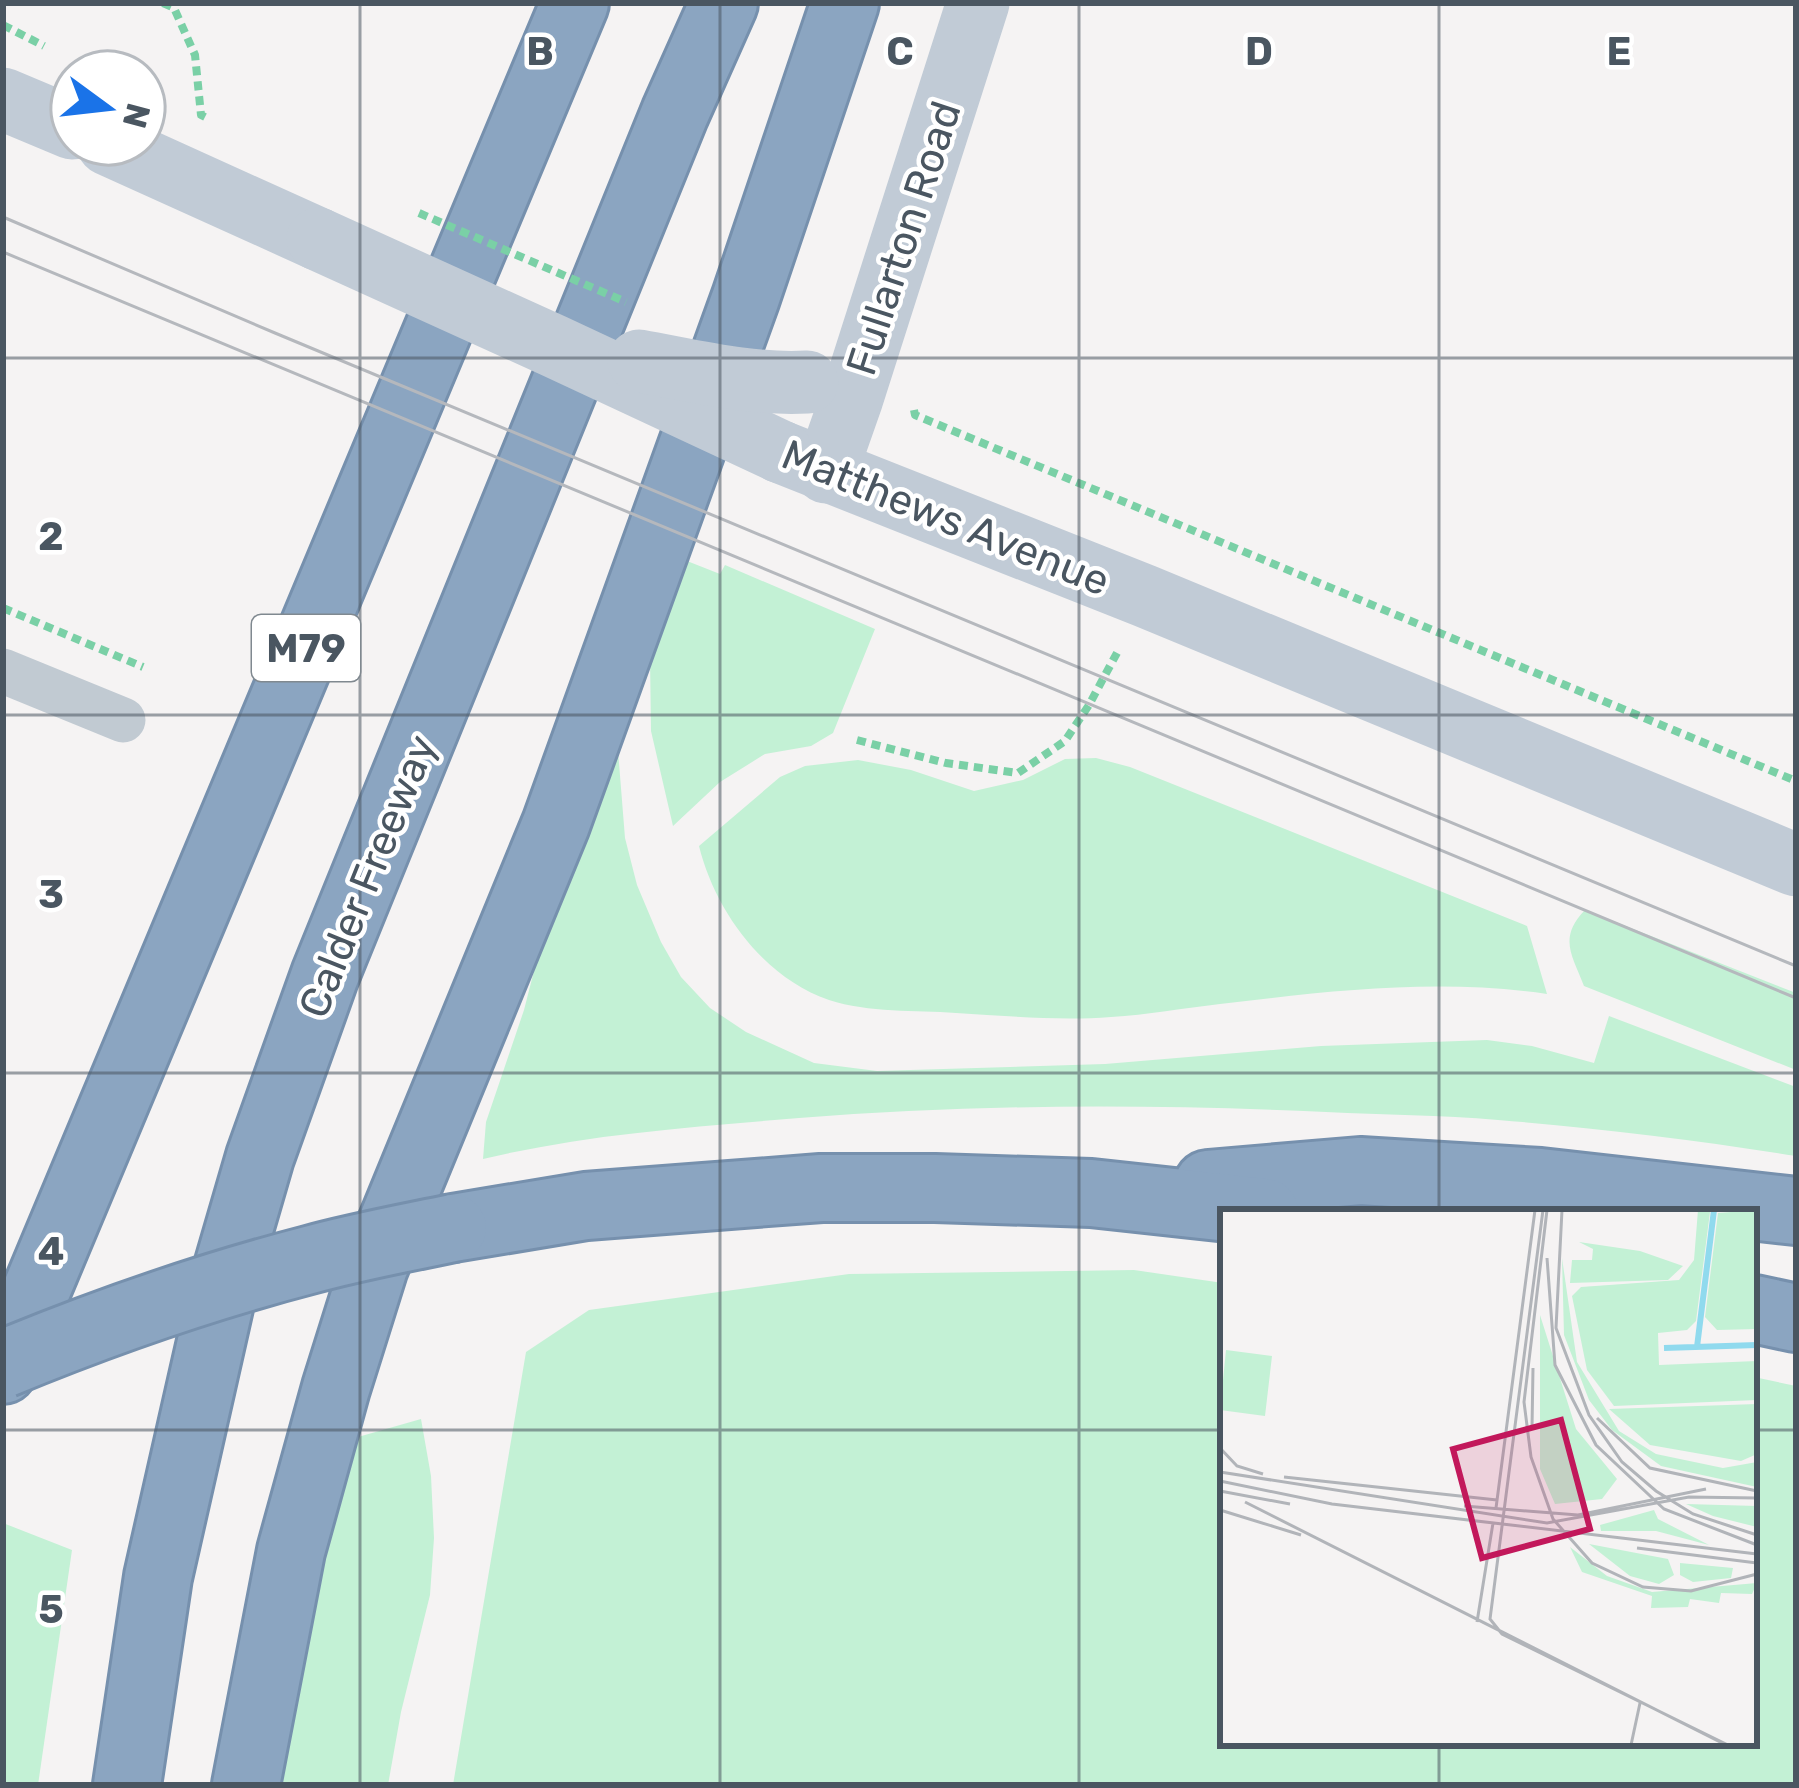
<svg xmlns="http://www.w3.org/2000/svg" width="1799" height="1788" font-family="Rubik,sans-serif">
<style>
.green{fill:#c3f1d5}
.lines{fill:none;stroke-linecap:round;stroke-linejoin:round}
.highway-casing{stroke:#7690ad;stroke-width:72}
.path{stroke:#7ad0a6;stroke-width:8;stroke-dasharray:9 6;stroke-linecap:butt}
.street{stroke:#c1cad2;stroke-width:45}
.secondary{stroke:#c1cbd6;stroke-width:63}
.highway{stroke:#8ba5c1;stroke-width:66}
.tram{stroke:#b5b8bd;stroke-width:3}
.highway-bridge-casing{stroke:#7690ad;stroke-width:72;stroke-linecap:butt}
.path-bridge{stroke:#7ad0a6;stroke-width:8;stroke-dasharray:9 6;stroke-linecap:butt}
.secondary-bridge{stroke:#c1cbd6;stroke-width:63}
.highway-bridge{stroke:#8ba5c1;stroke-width:66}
.grid{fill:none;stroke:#4a5661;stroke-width:3;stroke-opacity:0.55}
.labels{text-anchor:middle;stroke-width:9;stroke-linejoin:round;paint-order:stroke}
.shield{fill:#fff;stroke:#808990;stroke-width:3}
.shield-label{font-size:39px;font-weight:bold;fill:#4a5661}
.street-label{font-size:42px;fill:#4a5661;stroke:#fff}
.inset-river{fill:none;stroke:#90daee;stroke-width:6}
.inset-road{fill:none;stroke:#b1b4b9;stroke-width:3}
.view{fill:#c2185b;fill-opacity:0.15;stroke:#c2185b;stroke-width:6}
.inset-edge{fill:none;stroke:#4a5661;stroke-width:6}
.grid-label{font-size:39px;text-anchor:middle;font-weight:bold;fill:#4a5661;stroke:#fff;stroke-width:9;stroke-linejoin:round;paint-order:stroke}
</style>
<rect width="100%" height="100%" fill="#f5f3f3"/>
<!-- green -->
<g class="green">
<path d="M682 559 720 574 725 565 875 629 833 733 811 746 765 754 720 782 673 826 651 731 650 657Z"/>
<path d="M615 713 625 838 637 885 661 942 681 977 710 1008 746 1032 814 1063 877 1071 1105 1064 1321 1046 1487 1040 1532 1046 1594 1063 1609 1016 1796 1087V1156C1697 1140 1598 1128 1498 1120 1441 1115 1383 1115 1326 1112 1150 1104 974 1104 799 1118 692 1127 587 1134 483 1159L486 1122 524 1010 555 889Z"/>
<path d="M1096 758 1130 767 1527 926 1547 994C1437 978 1329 991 1220 1004 1184 1008 1147 1015 1111 1017 1060 1021 1007 1016 956 1013 915 1010 869 1013 829 1000 764 978 715 911 699 846L780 777 805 766 858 760 911 770 974 791 1023 780 1065 759Z"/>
<path d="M1585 910 1796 993V1070L1584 986C1572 955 1558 938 1585 910Z"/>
<path d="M1134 1270 1223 1283V1743H1754V1377L1796 1386V1785H453L526 1352 589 1310 849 1274Z"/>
<path d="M421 1419 431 1476 434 1538 430 1595 401 1712 388 1785H264L344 1441Z"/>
<path d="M3 1523 72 1550 38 1785H3Z"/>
</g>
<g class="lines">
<defs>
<g id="highway">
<path d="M1208 1184 1360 1171 1540 1182 1796 1211"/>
<path d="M453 1228 586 1206 821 1188H935L1091 1193 1265 1212"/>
<path d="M1754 1309 1796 1318"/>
<path d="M3 1370 575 3"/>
<path d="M127 1785 158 1577 228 1267 260 1157 325 975 675 113 724 3"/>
<path d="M246 1785 291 1551 336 1388 374 1267 556 824 746 297 845 3"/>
</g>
</defs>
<!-- highway casing -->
<use href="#highway" class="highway-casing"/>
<!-- path -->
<g class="path">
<path d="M163 3 174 8 195 55 201 115 205 117"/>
<path d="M3 25 44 46"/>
<path d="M914 410 915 415 1796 781"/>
<path d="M3 608 143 667"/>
<path d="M857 740 946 763 1018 773 1065 741 1089 705 1118 651"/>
</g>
<!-- street -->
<path class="street" d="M3 671 123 720"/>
<!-- secondary -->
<g class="secondary">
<path d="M3 99 72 128"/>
<path d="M108 144 318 239"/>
<path d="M781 452 1145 596 1796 865"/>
<path d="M826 472 852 398 978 3"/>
</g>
<!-- highway -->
<use href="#highway" class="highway"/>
<!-- tram -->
<g class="tram">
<path d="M3 217 275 333 1796 966"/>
<path d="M3 252 1796 998"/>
</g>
<defs>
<path id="highway-bridge" d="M3 1364C102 1323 205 1287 309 1260 356 1247 405 1238 453 1228"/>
</defs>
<!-- highway-bridge casing -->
<use href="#highway-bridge" class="highway-bridge-casing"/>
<!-- path-bridge -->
<path class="path-bridge" d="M419 213 626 302"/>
<!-- secondary-bridge -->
<g class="secondary-bridge">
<path d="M318 239 554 346 781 452"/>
<path d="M639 361C695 371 750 385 807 382"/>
</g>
<!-- highway-bridge -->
<use href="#highway-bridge" class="highway-bridge"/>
</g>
<!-- grid -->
<path class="grid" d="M360 3V1785M720 3V1785M1079 3V1785M1439 3V1212M3 358H1796M3 715H1796M3 1073H1796M3 1430H1223M1754 1430H1796M1439 1743V1785"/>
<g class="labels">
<!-- shield labels -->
<rect class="shield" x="252" y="615" width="108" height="66" rx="9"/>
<g class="shield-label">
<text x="306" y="662">M79</text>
</g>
<!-- street labels -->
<g class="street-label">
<text transform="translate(903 238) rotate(-72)" y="15">Fullarton Road</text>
<text transform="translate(946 517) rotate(22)" y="15">Matthews Avenue</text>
<text transform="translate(367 876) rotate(-68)" y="15">Calder Freeway</text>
</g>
</g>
<!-- overview -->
<g transform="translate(1220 1209)">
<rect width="537" height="537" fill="#f5f3f3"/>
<path d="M478 1 490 3 476 112 467 121 438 124 439 156 537 152V191L394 197 367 161 352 87 361 78 459 71 474 51ZM537 1V120L497 121 485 108 498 4ZM359 33 420 42 463 57 448 71 350 74 352 51H372L373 40ZM342 49 357 153 399 222 436 245 503 259 537 253V278L441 257 392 221 369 191 344 126ZM320 106 356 220 397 270 382 290 335 295 320 260ZM6 141 52 147 45 207 0 201ZM537 195V245L521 252 430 236 389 200ZM466 295 537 297V318L493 307ZM434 301 438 310 489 336 436 322H381L380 316ZM369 335 448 350 454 366 439 375 410 367ZM350 338 387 367 432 383 537 374 532 385 501 384 499 394 470 390 468 398 431 399 432 387 362 363ZM460 354 513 359 511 369 473 373 460 366Z" fill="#c3f1d5"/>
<path class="inset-river" d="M477 138 494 1M444 139 537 136"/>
<path class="inset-road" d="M323 1 270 410 282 425 508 536M327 1 304 193 311 248 333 310 372 354 423 378 471 382 537 365M342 1 336 119 369 206 402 253 436 282 473 305 537 326M327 49 335 156 376 236 444 300 537 336M377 209 430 259 537 282M312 219 313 159M0 239 17 257 43 265M0 263 327 314 469 288 537 289M64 268 277 291M0 272 112 295 537 345M0 282 70 295M25 293 506 536M244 297 358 306 486 280M276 299 315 1M0 301 81 326M417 339 537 354M257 413 273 314M411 536 420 494"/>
<path class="view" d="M341 211 370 320 262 349 233 240Z"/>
<rect width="537" height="537" class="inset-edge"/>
</g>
<g class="grid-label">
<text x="540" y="65">B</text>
<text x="900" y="65">C</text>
<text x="1259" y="65">D</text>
<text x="1619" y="65">E</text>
<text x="51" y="550">2</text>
<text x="51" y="908">3</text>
<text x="51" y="1265">4</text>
<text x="51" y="1623">5</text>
</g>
<!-- border -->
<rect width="1799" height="1788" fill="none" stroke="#4a5661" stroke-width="12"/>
<!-- north arrow -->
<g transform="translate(108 108) rotate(105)"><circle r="57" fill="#ffffff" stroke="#b7bbc0" stroke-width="3"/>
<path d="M0-9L21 45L0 30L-21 45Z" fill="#1a73e8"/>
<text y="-18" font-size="33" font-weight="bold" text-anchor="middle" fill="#4a5661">N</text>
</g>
</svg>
